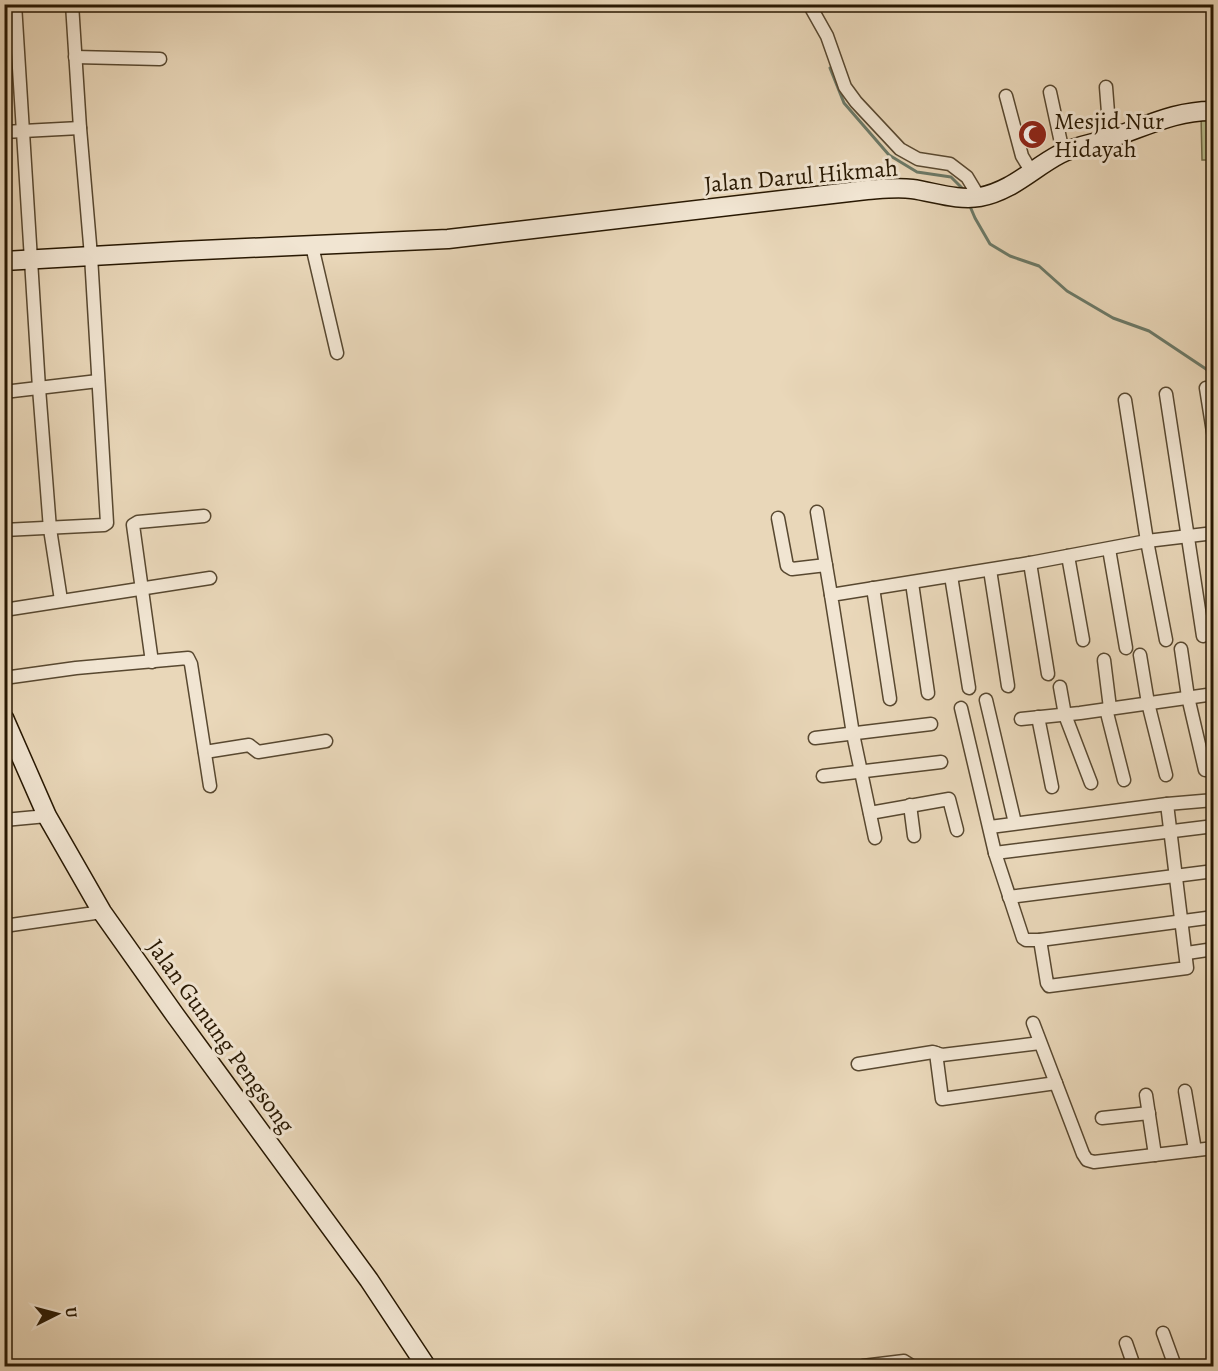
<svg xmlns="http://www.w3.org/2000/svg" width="1218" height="1371" font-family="Alegreya,serif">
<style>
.green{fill:#b9be8e;stroke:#706b48;stroke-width:1.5}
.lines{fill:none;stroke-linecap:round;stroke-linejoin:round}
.stream{stroke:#6b7967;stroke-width:3}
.street-casing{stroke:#584830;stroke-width:15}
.secondary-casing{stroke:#281802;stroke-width:21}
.street{stroke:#f1e5d2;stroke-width:12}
.secondary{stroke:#f1e5d2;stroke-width:18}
.labels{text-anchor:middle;stroke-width:6;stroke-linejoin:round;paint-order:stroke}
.poi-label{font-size:24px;fill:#281802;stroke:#f1e5d2;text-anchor:start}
.street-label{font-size:24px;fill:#281802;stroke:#f1e5d2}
</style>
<rect width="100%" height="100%" fill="#e9d7b9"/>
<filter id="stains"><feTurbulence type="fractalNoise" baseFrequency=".00333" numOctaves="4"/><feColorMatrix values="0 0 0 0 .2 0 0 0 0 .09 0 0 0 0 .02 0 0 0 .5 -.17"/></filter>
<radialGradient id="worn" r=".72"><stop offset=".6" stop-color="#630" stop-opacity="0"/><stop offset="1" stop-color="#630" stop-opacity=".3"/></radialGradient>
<!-- green -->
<path class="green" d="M1201 115H1213V160H1202Z"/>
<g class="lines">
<!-- stream -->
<g class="stream">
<path d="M830 68 844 103 889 155 917 172 951 177 962 188 964 192"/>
<path d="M969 204 975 218 990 244 1010 256 1039 266 1067 291 1113 318 1149 331 1206 369 1214 376"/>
</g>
<defs>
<g id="street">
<path d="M15 4 39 388 50 529 61 600"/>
<path d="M809 4 827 36 845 87 856 102 900 149 918 159 950 164 967 177 979 197"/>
<path d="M75 57 160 59"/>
<path d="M1106 87 1110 138"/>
<path d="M1050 92 1063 152"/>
<path d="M1006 96 1022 156 1031 171"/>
<path d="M4 132 80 128"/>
<path d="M312 246 337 353"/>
<path d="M1206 388 1214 438"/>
<path d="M4 392 98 381"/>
<path d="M1166 394 1203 636"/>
<path d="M1125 400 1147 541 1166 640"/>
<path d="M817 512 831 595"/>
<path d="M778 518 787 566 792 569 826 565"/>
<path d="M4 530 104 525 107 523 91 256 80 128 72 4"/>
<path d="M1109 549 1126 648"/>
<path d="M1068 556 1083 640"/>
<path d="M1030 563 1048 674"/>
<path d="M990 570 1008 686"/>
<path d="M951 576 969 688"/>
<path d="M912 583 928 693"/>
<path d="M873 588 890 699"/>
<path d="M4 610 210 578"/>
<path d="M1181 649 1188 697 1205 770"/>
<path d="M1140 655 1148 703 1166 775"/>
<path d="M1104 660 1110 708"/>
<path d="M152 662 133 525 138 522 204 516"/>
<path d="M4 678 76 668 188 658 191 664 210 786"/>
<path d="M1060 687 1065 715 1091 783"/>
<path d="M986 700 1015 823"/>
<path d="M961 708 995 853 1023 938 1026 940H1040L1214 917"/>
<path d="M1106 709 1124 780"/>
<path d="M1038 717 1052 787"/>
<path d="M1021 719 1080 713 1214 694"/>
<path d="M815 738 931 724"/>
<path d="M205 752 249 745 258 752 326 741"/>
<path d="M823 776 941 762"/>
<path d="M910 805 914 836"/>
<path d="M870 813 949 799 957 830"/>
<path d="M4 820 47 816"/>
<path d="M990 827 1167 804"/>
<path d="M875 838 853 734 831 595 1030 563 1147 541 1214 533"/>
<path d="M995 853 1214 826"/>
<path d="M1009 897 1214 871"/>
<path d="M4 926 102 912"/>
<path d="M1040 940 1047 983 1049 986 1187 968 1167 804 1214 800"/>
<path d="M1187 953 1214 949"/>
<path d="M1033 1023 1083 1154 1087 1160 1094 1162 1214 1148"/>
<path d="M936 1053 942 1099 1056 1083"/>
<path d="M858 1064 933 1052 942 1055 1040 1043"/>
<path d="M1185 1091 1195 1150"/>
<path d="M1146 1095 1155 1155"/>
<path d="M1102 1118 1149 1113"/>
<path d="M1163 1333 1175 1366"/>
<path d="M1126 1343 1134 1366"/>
<path d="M1214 1346V1359"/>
<path d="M863 1366 904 1361 912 1366"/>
</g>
<g id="secondary">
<path d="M4 261 180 251 448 239 867 190C882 189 897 187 912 189 934 192 958 201 980 197 1012 191 1033 168 1060 154 1075 146 1092 144 1108 139 1143 128 1175 110 1214 111"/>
<path d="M4 718 47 816 102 912 175 1015 369 1280 426 1366"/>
</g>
</defs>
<!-- street casing -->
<use href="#street" class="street-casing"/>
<!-- secondary casing -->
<use href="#secondary" class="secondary-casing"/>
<!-- street -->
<use href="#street" class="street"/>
<!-- secondary -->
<use href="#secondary" class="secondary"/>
</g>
<!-- icons -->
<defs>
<symbol id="mosque-disc" viewBox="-11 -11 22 22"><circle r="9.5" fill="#8f2418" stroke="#f1e5d2"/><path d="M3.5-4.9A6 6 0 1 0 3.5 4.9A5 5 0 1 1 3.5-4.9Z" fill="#fff"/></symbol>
</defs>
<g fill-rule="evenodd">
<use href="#mosque-disc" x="1016" y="118" width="33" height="33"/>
</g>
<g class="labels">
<!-- poi labels -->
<g class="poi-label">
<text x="1054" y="129">Mesjid Nur<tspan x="1054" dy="28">Hidayah</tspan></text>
</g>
<!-- street labels -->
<g class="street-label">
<text transform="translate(801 176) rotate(-5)" y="8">Jalan Darul Hikmah</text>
<text transform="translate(221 1036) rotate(54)" y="8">Jalan Gunung Pengsong</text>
</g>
</g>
<!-- margin -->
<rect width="1218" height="1371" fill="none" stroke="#e9d7b9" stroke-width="24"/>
<rect x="6" y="6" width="1206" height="1359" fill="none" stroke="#281802" stroke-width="3"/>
<rect x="12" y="12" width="1194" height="1347" fill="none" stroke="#281802" stroke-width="1.5"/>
<!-- north arrow -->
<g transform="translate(57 1314) rotate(84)" stroke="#f1e5d2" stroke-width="4.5" paint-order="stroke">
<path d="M0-4.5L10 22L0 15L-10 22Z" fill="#281802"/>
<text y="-9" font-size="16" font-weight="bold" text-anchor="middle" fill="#281802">U</text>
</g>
<rect width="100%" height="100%" filter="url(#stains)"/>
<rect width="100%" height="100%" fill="url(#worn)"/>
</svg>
